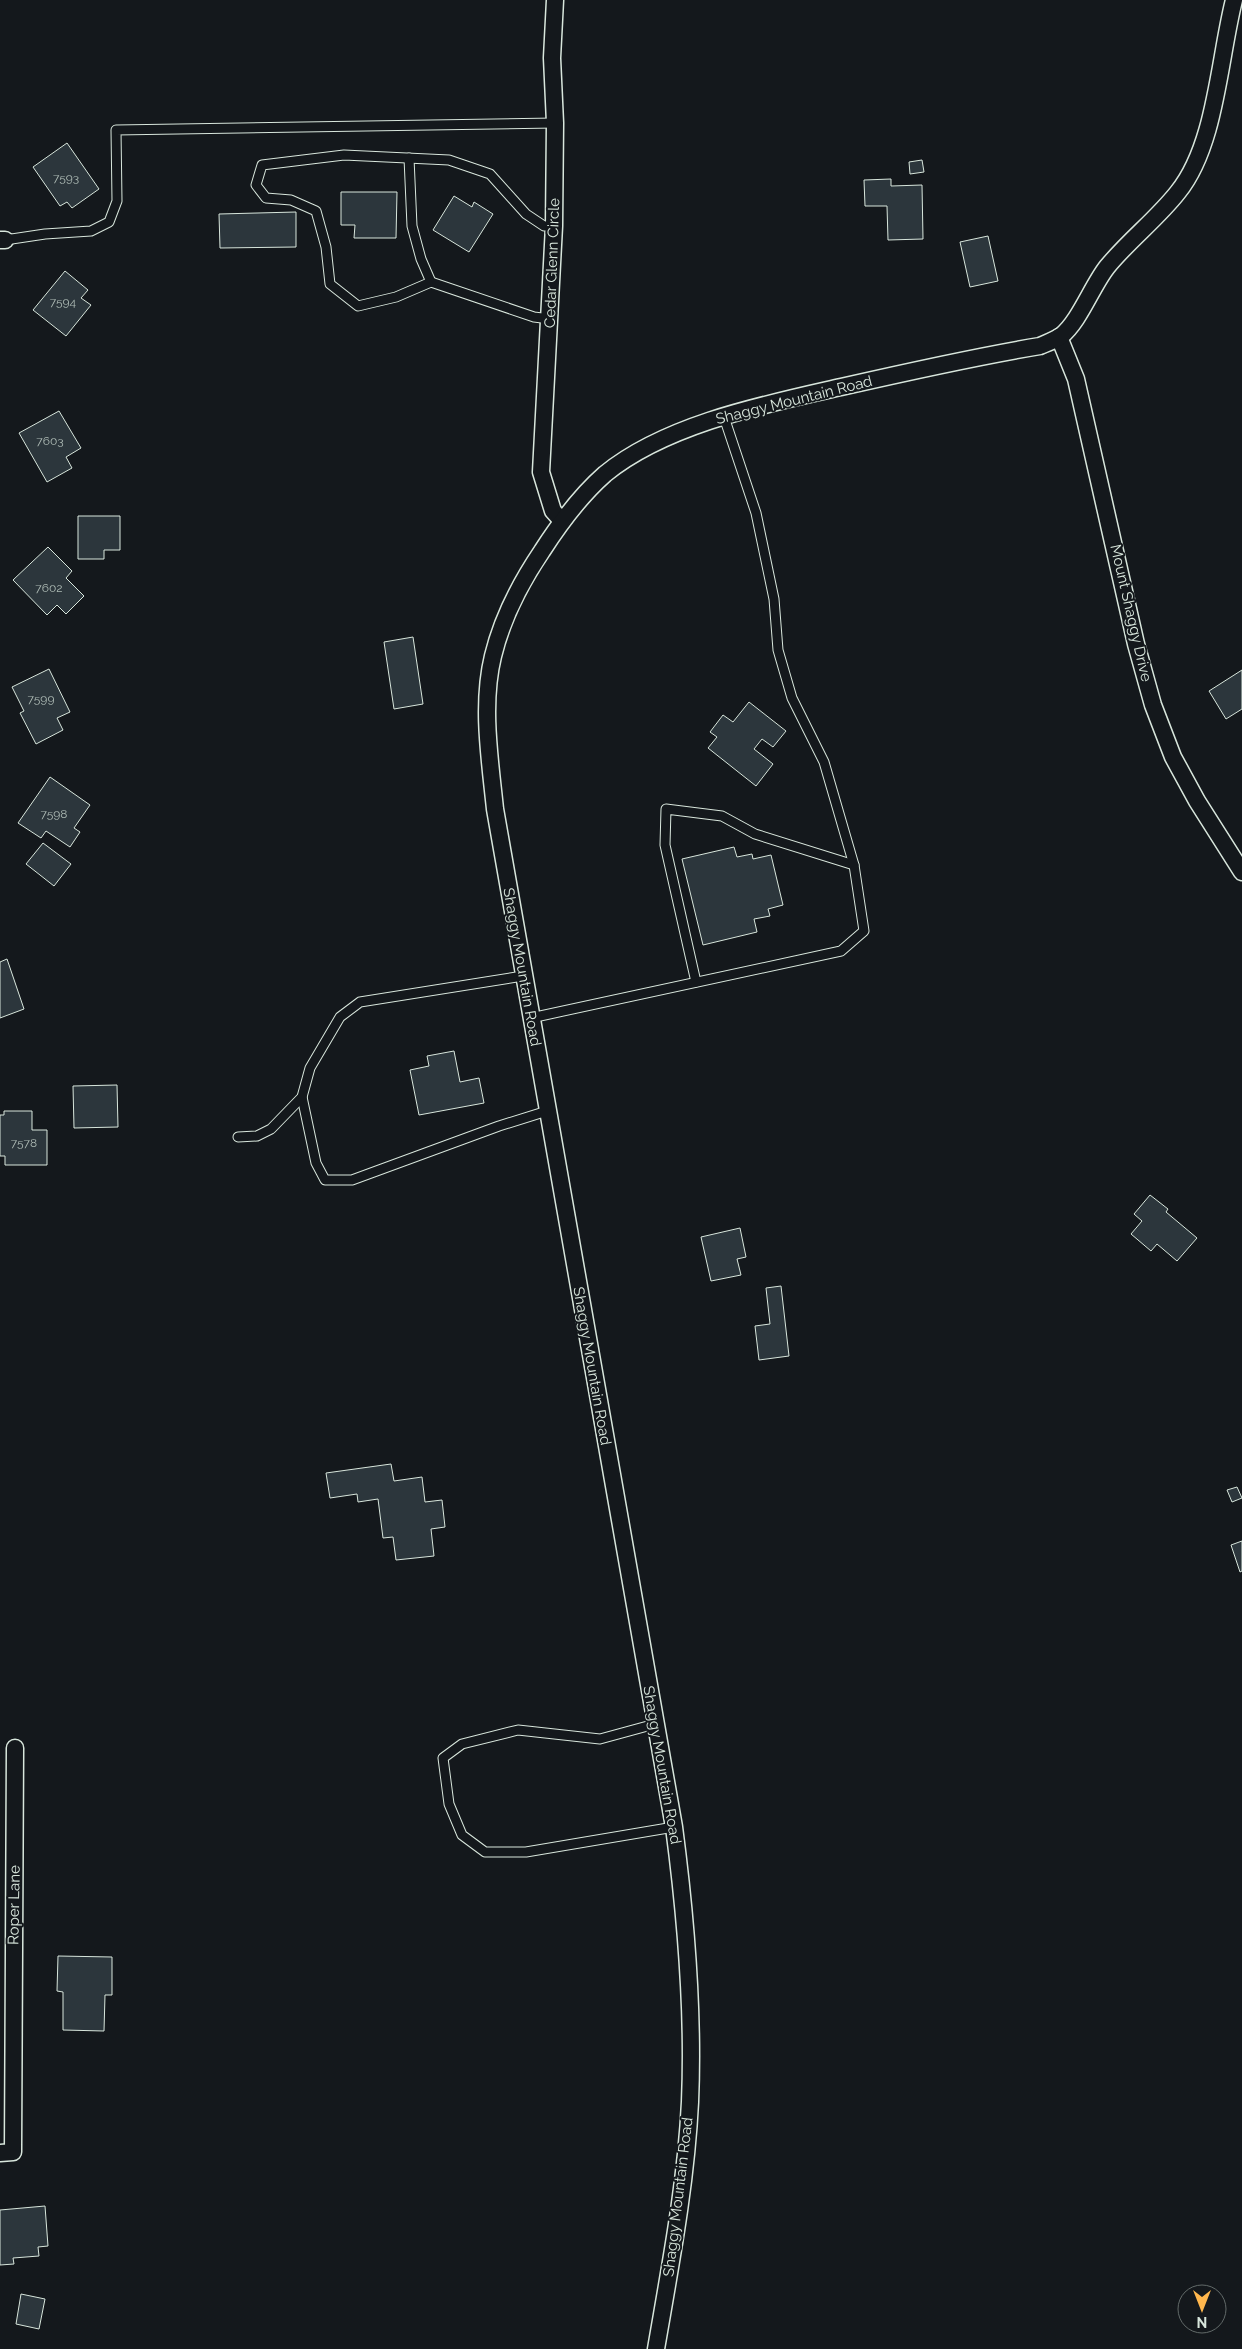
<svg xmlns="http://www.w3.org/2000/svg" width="1242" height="2349" font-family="Raleway,sans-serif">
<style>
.building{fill:#2c363c;stroke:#d8e6dc}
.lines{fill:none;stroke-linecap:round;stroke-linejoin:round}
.service-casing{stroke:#d8e6dc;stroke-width:11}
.minor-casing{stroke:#d8e6dc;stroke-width:19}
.service{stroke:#14181c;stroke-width:9}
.minor{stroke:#14181c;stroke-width:16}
.labels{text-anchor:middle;stroke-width:4;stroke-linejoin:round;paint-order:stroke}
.number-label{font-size:12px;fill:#adbab4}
.street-label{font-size:15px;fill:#d8e6dc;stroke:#14181c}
</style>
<rect width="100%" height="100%" fill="#14181c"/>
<!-- building -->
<g class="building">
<path d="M67 143 99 189 72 208 67 202 60 206 33 167Z"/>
<path d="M922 160 924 172 910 174 909 162Z"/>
<path d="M891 179V186L922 185 923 239 888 240 887 206H865L864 180Z"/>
<path d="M341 192H397L396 238H354L355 225H341Z"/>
<path d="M454 196 472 207 474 202 493 214 469 252 433 230Z"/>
<path d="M296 212V247L220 248 219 214Z"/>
<path d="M988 236 998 281 970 287 960 242Z"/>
<path d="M65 271 88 290 81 298 91 305 66 336 33 310Z"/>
<path d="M59 411 81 448 66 457 72 468 47 482 19 433Z"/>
<path d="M78 516H120V550H104V559H78Z"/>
<path d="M48 547 72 571 66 578 84 596 66 614 57 605 47 615 13 580Z"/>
<path d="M413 637 423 704 394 709 384 642Z"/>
<path d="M49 669 70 712 57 718 63 730 36 744 20 713 24 711 12 687Z"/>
<path d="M1242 670V709L1226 719 1209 691Z"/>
<path d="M749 702 786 731 773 747 762 739 754 749 773 764 756 786 708 748 717 737 710 732 723 715 733 722Z"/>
<path d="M50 777 90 805 74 828 80 832 70 847 46 831 41 838 18 823Z"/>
<path d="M43 843 71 864 54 886 26 864Z"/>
<path d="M734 847 737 857 752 854 753 859 771 855 783 905 768 909 770 916 754 919 757 932 703 945 682 859Z"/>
<path d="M7 959 24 1009 0 1018V962Z"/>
<path d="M454 1051 460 1082 479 1078 484 1103 419 1115 410 1070 429 1066 427 1056Z"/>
<path d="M117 1085 118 1127 74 1128 73 1086Z"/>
<path d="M4 1111H32V1130H47V1165H5V1156H0V1115H4Z"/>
<path d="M1150 1195 1168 1209 1166 1212 1197 1238 1177 1261 1157 1244 1151 1251 1131 1234 1142 1221 1134 1214Z"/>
<path d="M740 1228 746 1257 737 1259 741 1275 711 1281 701 1237Z"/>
<path d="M781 1286 789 1356 759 1360 755 1326 770 1324 766 1288Z"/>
<path d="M391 1464 394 1481 422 1477 425 1502 442 1500 445 1527 431 1529 434 1556 396 1560 393 1537 383 1538 378 1499 358 1502 357 1494 330 1498 326 1473Z"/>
<path d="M1237 1487 1242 1498 1232 1502 1227 1490Z"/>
<path d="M1242 1541V1571L1240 1572 1231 1545Z"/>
<path d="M58 1956 112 1957V1995H105L104 2031 63 2030V1992L57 1991Z"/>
<path d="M45 2206 48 2246 38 2247 39 2256 13 2258 14 2264 0 2265V2210Z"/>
<path d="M21 2294 45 2299 39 2329 16 2324Z"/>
</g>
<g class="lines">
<defs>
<g id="service">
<path d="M409 158 412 226 421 259 431 282"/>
<path d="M5 240 45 234 91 231 109 222 117 201 116 130 555 123"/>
<path d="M550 319 534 317 431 282 396 297 358 306 330 284 326 247 316 211 291 200 266 198 256 185 262 165 344 155 449 160 490 174 526 214 544 226H554"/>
<path d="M696 982 665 845 666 809 722 816 755 834 854 865"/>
<path d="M531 1018 841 951 864 931 854 865 824 762 792 698 778 650 774 599 756 513 724 417"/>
<path d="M302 1097 316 1163 325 1180H352L499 1126 547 1111"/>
<path d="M238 1137 257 1136 271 1129 302 1097 310 1068 340 1017 360 1002 523 976"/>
<path d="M655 1724 600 1739 518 1730 462 1744 443 1758 449 1804 462 1835 485 1852H526L674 1827"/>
</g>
<g id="minor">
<path d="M555 0 552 58 555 123 554 226 541 472 553 511 562 521"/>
<path d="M0 240H5"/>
<path d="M1059 337 1076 379 1136 644 1153 705 1173 757 1197 801 1242 872"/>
<path d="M0 2153 13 2152 15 1748"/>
<path d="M656 2349C670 2267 686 2185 690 2102 694 2009 686 1918 674 1827L495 809C490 760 481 705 493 656 502 619 521 582 542 551 560 523 580 496 605 474 666 424 766 404 841 387 907 372 973 357 1040 346 1047 343 1055 340 1061 336 1079 322 1092 286 1107 267 1129 240 1157 219 1178 192 1216 145 1219 59 1234 0"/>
</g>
</defs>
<!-- service casing -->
<use href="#service" class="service-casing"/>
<!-- minor casing -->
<use href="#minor" class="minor-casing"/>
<!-- service -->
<use href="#service" class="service"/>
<!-- minor -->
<use href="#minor" class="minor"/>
</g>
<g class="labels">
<!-- number labels -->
<g class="number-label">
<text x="66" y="182">7593</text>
<text x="63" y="306">7594</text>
<text x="50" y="445">7603</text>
<text x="49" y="592">7602</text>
<text x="41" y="703">7599</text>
<text x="54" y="818">7598</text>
<text x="24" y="1147">7578</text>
</g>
<!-- street labels -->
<g class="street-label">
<text transform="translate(552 263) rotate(-88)" y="5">Cedar Glenn Circle</text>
<text transform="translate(794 400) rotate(-14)" y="5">Shaggy Mountain Road</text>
<text transform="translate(1131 613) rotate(77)" y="5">Mount Shaggy Drive</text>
<text transform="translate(522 967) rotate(80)" y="5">Shaggy Mountain Road</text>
<text transform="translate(592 1366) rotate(80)" y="5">Shaggy Mountain Road</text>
<text transform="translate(662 1765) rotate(80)" y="5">Shaggy Mountain Road</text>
<text transform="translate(14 1905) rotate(-89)" y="5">Roper Lane</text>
<text transform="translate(678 2197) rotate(-83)" y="5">Shaggy Mountain Road</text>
</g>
</g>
<!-- north arrow -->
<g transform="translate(1202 2309) rotate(180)"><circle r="24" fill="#14181c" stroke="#626a69"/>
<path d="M0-4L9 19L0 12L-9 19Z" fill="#ffb74d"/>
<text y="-8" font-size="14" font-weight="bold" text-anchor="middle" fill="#d8e6dc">N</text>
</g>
</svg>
